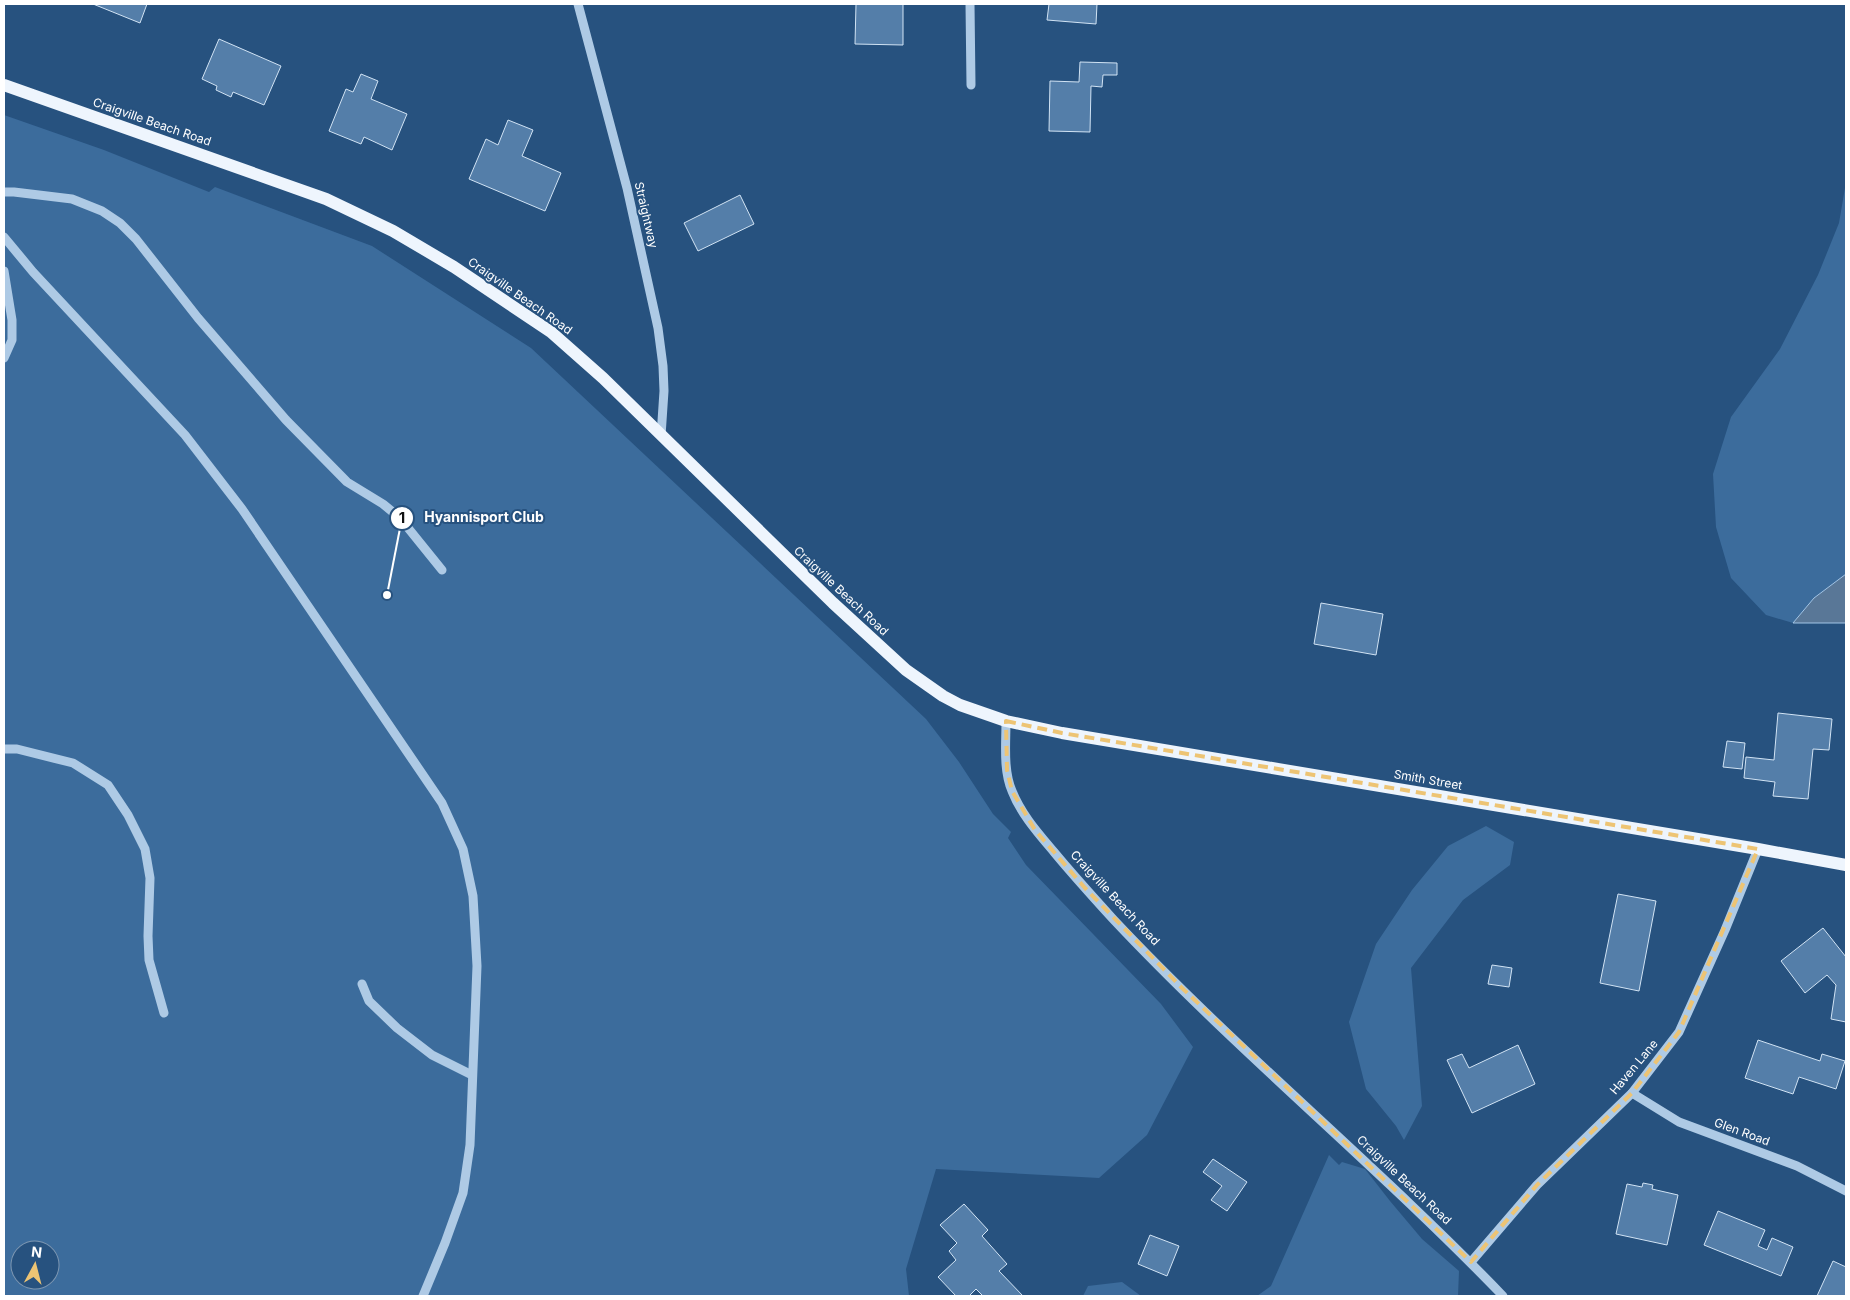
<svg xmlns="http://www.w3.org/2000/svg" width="1850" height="1300" font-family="Inter,sans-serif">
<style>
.green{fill:#3c6c9c;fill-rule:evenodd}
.water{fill:#597797;stroke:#a2c5e6}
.building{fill:#547ea9;stroke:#d1e3f4}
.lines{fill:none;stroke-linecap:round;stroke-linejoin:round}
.minor{stroke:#aecae5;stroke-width:9}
.major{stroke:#eef5fd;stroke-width:12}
.marked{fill:none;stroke:#edc474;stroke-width:4;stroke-dasharray:10 6;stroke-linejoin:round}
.labels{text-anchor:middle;stroke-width:4;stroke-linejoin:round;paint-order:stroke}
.street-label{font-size:12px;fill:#fff;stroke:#27527f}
.leader{fill:none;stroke:#fff;stroke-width:2}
.callout-dot{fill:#fff;stroke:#27527f;stroke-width:2}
.mark-label{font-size:15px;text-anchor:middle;font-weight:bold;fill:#111}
.callout-label{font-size:14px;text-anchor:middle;font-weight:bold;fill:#fff;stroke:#27527f;stroke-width:4;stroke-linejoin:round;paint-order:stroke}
</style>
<rect width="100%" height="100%" fill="#27527f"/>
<!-- green -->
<g class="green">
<path d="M4 115 104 150 209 192 215 187 372 246 531 348 926 719 959 762 993 814 1011 832 1008 838 1026 865 1161 1004 1193 1047 1147 1135 1099 1178 936 1169 906 1269 909 1296H4ZM20 1250H50V1280H20Z"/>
<path d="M1846 182V574L1814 598 1793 623 1766 615 1731 578 1716 527 1713 474 1731 417 1780 349 1818 275 1839 223Z"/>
<path d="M1486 826 1514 842 1510 865 1463 900 1411 968 1422 1106 1404 1140 1396 1126 1366 1089 1349 1022 1376 944 1412 890 1448 846Z"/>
<path d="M1329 1155 1339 1165 1342 1162 1365 1169 1390 1201 1422 1239 1459 1271 1458 1296H1257L1271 1286Z"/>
<path d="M1122 1282 1141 1296H1083L1088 1286Z"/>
</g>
<!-- water -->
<path class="water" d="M1846 574V623H1793L1814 598Z"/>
<!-- building -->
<g class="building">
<path d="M93 4H147L140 23Z"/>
<path d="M856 4H903V45L855 44Z"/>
<path d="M1049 4H1097L1096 24 1047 20Z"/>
<path d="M219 39 281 66 264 105 233 92 231 97 216 90 217 86 202 79Z"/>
<path d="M1080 62 1117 63V75H1103L1102 87 1091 86 1090 132 1049 131 1050 81 1079 82Z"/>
<path d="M361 74 378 81 371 99 407 114 392 150 364 137 361 144 329 131 346 89 353 92Z"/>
<path d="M508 120 533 130 522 156 561 173 545 211 469 179 486 139 498 145Z"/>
<path d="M740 195 754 224 698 251 684 223Z"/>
<path d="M1321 603 1383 614 1376 655 1314 644Z"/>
<path d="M1778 713 1832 719 1829 750 1813 749 1808 799 1773 796 1775 782 1744 778 1746 757 1774 760Z"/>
<path d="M1727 741 1745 743 1742 769 1723 767Z"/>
<path d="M1618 894 1656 901 1639 991 1600 983Z"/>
<path d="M1823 928 1846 957V1022L1831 1019 1836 985 1827 975 1805 993 1781 961Z"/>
<path d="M1492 965 1512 968 1509 987 1488 984Z"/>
<path d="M1758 1040 1820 1061 1822 1054 1845 1061 1836 1089 1799 1077 1793 1094 1745 1078Z"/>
<path d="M1518 1045 1535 1084 1472 1113 1447 1060 1462 1054 1469 1068Z"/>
<path d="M1213 1159 1247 1182 1227 1211 1211 1200 1222 1186 1203 1172Z"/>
<path d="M1643 1183 1653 1185 1652 1189 1678 1195 1667 1245 1616 1234 1627 1184 1642 1187Z"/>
<path d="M964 1204 988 1230 982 1236 1007 1264 999 1271 1023 1296H983L976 1289 969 1296H956L938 1277 956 1260 949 1251 957 1243 940 1225Z"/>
<path d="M1718 1211 1765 1230 1758 1246 1767 1250 1772 1238 1793 1247 1781 1276 1704 1245Z"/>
<path d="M1150 1235 1179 1246 1167 1276 1138 1264Z"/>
<path d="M1833 1261 1846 1267V1296H1817Z"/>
</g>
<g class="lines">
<!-- minor -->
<g class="minor">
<path d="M578 4 627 188 658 328 663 366 664 391 661 436"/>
<path d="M970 4 971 85"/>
<path d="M4 192H14L72 199 102 211 120 223 136 239 198 318 286 420 347 482 383 504 400 518 442 570"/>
<path d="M4 237 33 272 185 435 242 509 442 803 463 849 473 896 477 966 470 1145 463 1193 445 1243 423 1296"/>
<path d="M4 271 12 320V340L4 358"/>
<path d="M1006 721C1006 744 1003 770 1012 791 1021 814 1038 833 1054 852 1073 875 1093 897 1113 919 1237 1051 1378 1166 1503 1296"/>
<path d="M4 749H17L73 763 108 785 128 815 145 849 150 878 148 936 149 960 164 1013"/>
<path d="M362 984 369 1001 397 1028 432 1055 472 1075"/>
<path d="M1632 1093 1679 1122 1797 1166 1846 1191"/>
<path d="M1471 1262 1537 1185 1632 1093 1679 1032 1725 930 1758 849"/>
</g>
<!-- major -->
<path class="major" d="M4 85 326 199 393 231 454 267 551 332 603 378 833 603 906 670 943 696 960 705 1006 721 1062 733 1758 849 1846 865"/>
</g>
<!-- marked area -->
<path class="marked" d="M1006 721 1062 733 1758 849 1679 1032 1632 1093 1537 1185 1471 1262 1181 987 1085 888 1035 830 1012 791 1007 770Z"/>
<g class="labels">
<!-- street labels -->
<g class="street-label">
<text transform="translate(152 122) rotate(19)" y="4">Craigville Beach Road</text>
<text transform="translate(646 215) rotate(77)" y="4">Straightway</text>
<text transform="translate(520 296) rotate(35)" y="4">Craigville Beach Road</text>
<text transform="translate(841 591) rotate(43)" y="4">Craigville Beach Road</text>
<text transform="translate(1428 780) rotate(10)" y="4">Smith Street</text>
<text transform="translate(1115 898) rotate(47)" y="4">Craigville Beach Road</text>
<text transform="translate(1634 1067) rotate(-50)" y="4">Haven Lane</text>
<text transform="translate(1742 1132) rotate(20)" y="4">Glen Road</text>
<text transform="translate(1404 1180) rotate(43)" y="4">Craigville Beach Road</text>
</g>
</g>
<!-- callouts -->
<path class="leader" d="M387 595L402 518"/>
<g class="callout-dot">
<circle cx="387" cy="595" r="5"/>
<circle cx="402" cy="518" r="12"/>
</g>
<g class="mark-label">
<text x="402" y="523">1</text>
</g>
<g class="callout-label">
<text x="484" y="522">Hyannisport Club</text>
</g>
<!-- border -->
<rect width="1850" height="1300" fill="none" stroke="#ffffff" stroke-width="10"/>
<!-- north arrow -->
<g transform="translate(35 1265) rotate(7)"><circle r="24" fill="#27527f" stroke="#7d97b2"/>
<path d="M0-4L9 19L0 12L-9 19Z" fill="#edc474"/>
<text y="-8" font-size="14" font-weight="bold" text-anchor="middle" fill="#ffffff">N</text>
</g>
</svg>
